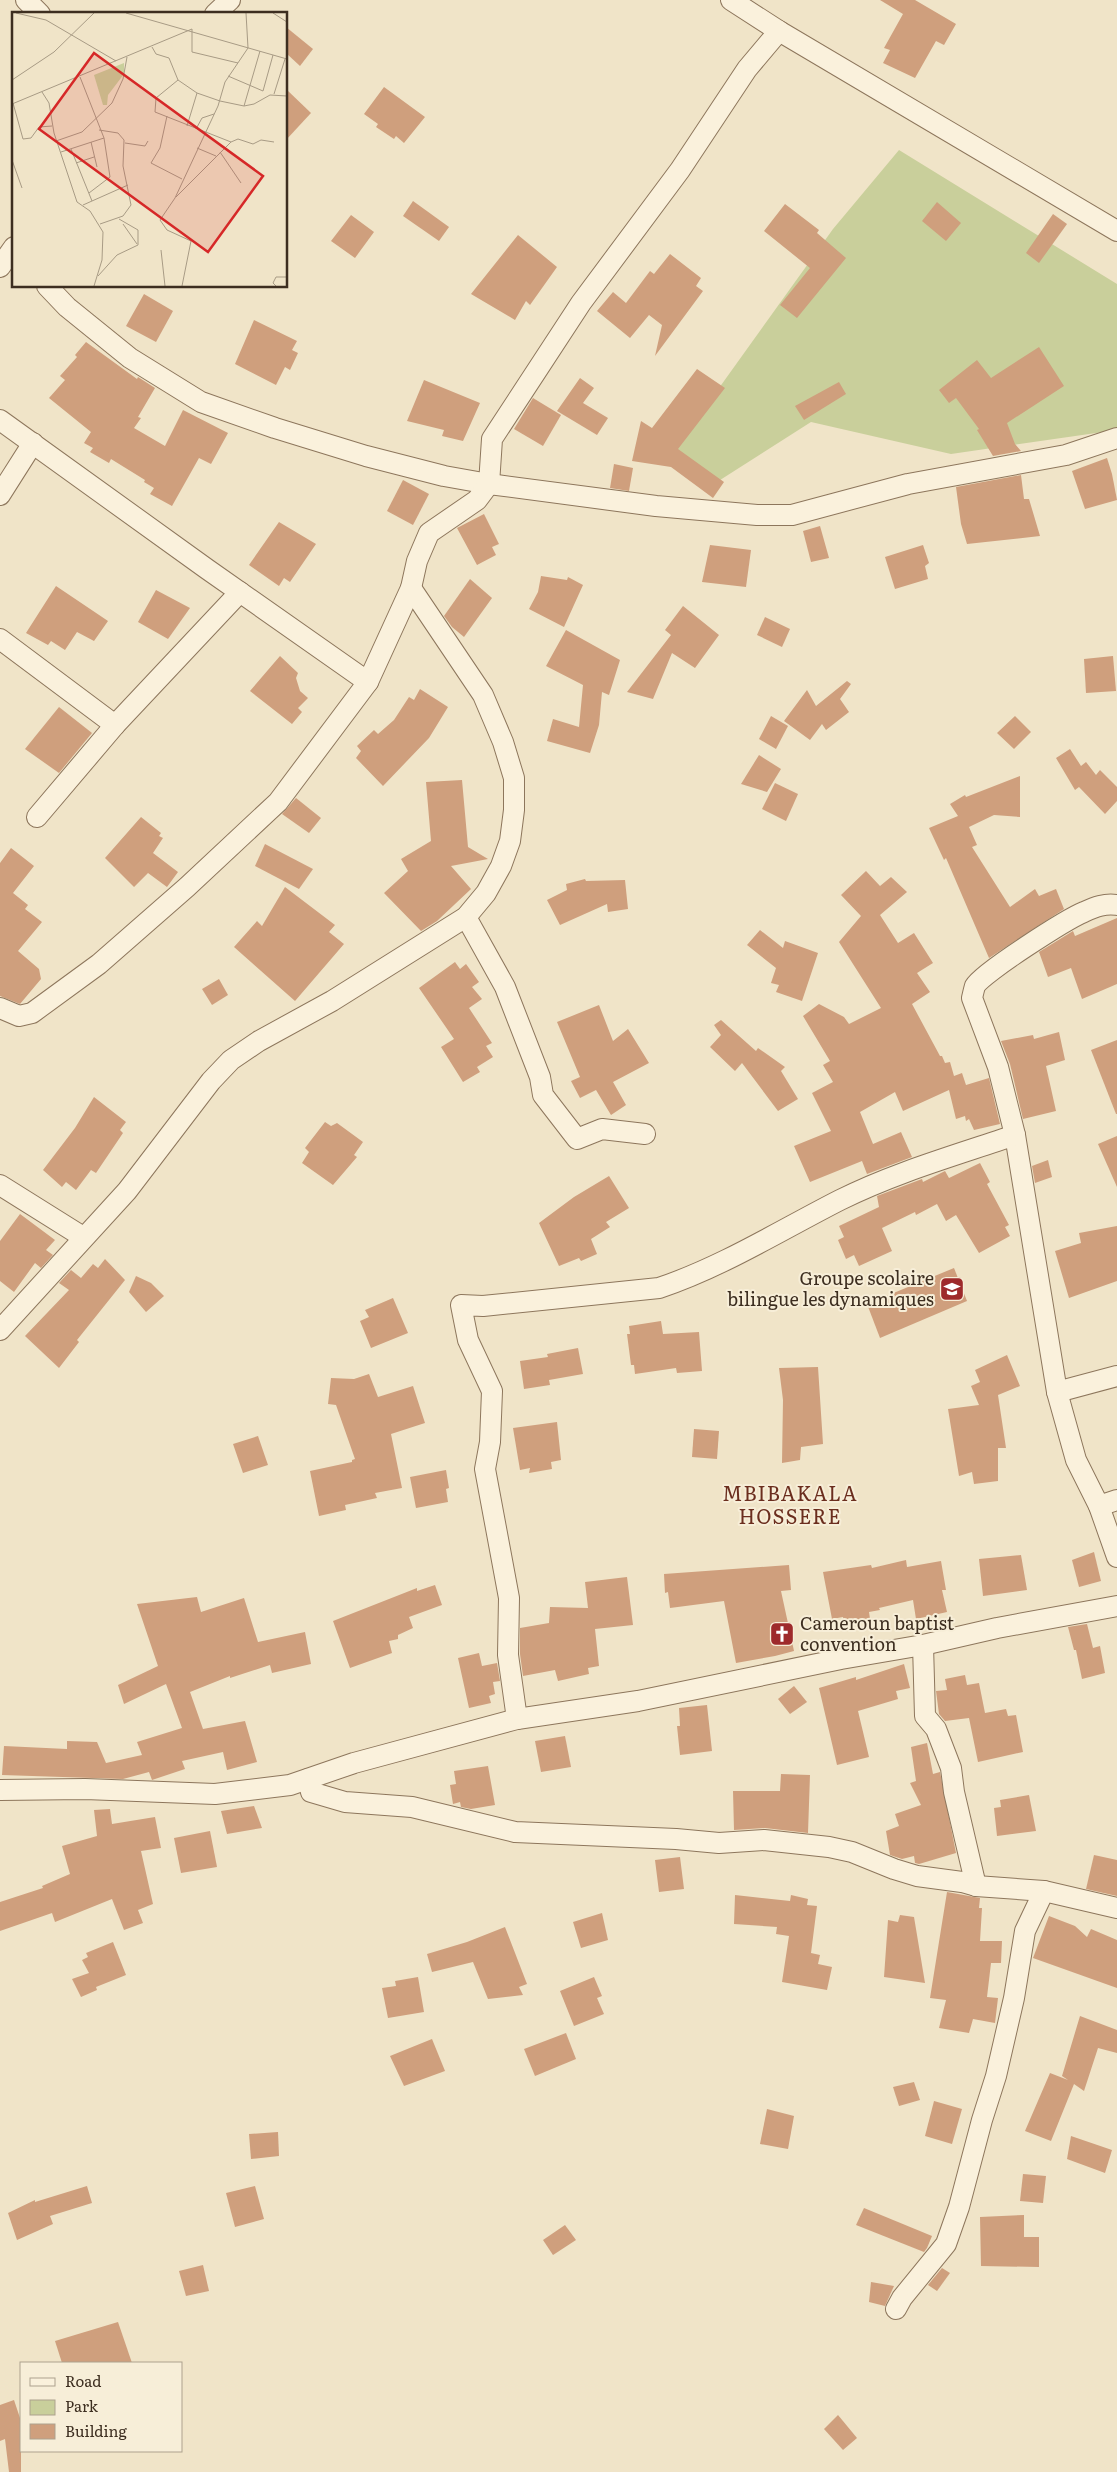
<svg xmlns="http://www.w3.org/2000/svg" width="1117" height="2472" font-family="Literata,serif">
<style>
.green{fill:#c9cf9b}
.building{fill:#cf9f7d}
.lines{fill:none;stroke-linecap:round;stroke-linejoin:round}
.minor-casing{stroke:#8d765c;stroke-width:22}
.minor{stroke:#faf1dc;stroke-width:20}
.labels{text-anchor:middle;stroke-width:4;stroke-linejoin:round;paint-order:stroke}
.poi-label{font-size:18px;fill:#3d2e20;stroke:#f7eed8;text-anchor:end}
.quarter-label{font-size:20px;letter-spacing:1px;fill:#6b2e1e;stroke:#f7eed8}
.inset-road{fill:none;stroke:#a89b85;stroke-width:1}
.view{fill:#d62828;fill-opacity:0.15;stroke:#d62828;stroke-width:2.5}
.inset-edge{fill:none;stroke:#3d2e20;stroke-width:2.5}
</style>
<rect width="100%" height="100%" fill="#f0e4c8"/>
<!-- green -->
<path class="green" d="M899 150 1117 284V430L951 454 811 422 706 489 676 448 833 229Z"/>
<!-- building -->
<g class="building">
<path d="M880 0H915L956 24 944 45 936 41 915 78 883 63 890 50 884 48 903 14Z"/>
<path d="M286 27 313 49 300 66 286 53Z"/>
<path d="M384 87 425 117 404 143 396 136 394 139 376 127 378 124 364 114Z"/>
<path d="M286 89 311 113 286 140Z"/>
<path d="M413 201 449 227 439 241 403 216Z"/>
<path d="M937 202 961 223 946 241 922 221Z"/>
<path d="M785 204 819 230 817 233 846 258 797 318 780 305 810 268 764 231Z"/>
<path d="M1053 214 1067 224 1039 263 1026 253Z"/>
<path d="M351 215 374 232 355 258 331 241Z"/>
<path d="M518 235 557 267 530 305 526 301 515 320 471 294Z"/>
<path d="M670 254 701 278 696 286 703 291 655 356 662 325 649 315 630 338 597 311 613 292 626 303 650 271 654 274Z"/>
<path d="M144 294 173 311 156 342 126 326Z"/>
<path d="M254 320 297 341 292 350 298 353 290 370 285 367 276 385 235 364Z"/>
<path d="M86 342 137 379 138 377 155 388 138 417 141 418 134 428 165 446 183 410 228 433 211 464 199 458 172 506 150 494 154 488 144 482 145 480 111 459 109 463 90 452 93 448 84 443 91 432 49 398 65 380 60 376 77 357 75 355Z"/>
<path d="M1039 347 1064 386 1007 423 1015 444 1021 451 993 456 977 430 979 429 956 398 949 403 939 390 977 360 991 378Z"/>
<path d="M697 369 725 388 678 449 724 482 713 498 671 467 632 461 641 421 652 428Z"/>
<path d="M580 378 594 388 583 403 608 418 597 435 557 411Z"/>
<path d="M424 380 480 403 463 441 442 436 444 430 407 421Z"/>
<path d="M839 382 846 394 804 420 795 406Z"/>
<path d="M533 398 561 415 543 446 514 429Z"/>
<path d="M1107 458 1112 474 1117 500 1085 509 1072 471Z"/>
<path d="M614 464 633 468 629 491 610 488Z"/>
<path d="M1021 475 1024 499H1029L1040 536 967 544 961 524 956 487Z"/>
<path d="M403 480 429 494 413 525 387 511Z"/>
<path d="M484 514 499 544 492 547 496 555 477 565 457 528Z"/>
<path d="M279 522 316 544 290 582 284 578 279 586 249 565Z"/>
<path d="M820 526 829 558 811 562 803 531Z"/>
<path d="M710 545 751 550 746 587 702 582Z"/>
<path d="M923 545 929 563 925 566 928 579 895 589 885 557Z"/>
<path d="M541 576 567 580 568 577 583 585 564 627 529 609 538 592Z"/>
<path d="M470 579 492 598 464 637 452 627 444 616Z"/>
<path d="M56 586 108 621 94 641 77 632 65 650 51 641 48 645 26 633Z"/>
<path d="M156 590 190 608 168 639 138 622Z"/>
<path d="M683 606 719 635 695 668 672 653 653 699 627 692 671 635 665 630Z"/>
<path d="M765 617 790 629 782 647 757 635Z"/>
<path d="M566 630 620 660 609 695 602 692 599 725 590 753 547 741 553 719 579 727 583 685 546 666Z"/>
<path d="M280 656 298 673 296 678 300 691 308 698 298 708 302 712 292 724 250 691Z"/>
<path d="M1113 656 1116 691 1086 693 1084 659Z"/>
<path d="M847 681 851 684 840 699 849 712 826 730 822 724 810 740 784 721 807 690 816 706Z"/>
<path d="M420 689 448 707 429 738 383 786 356 758 361 751 357 746 374 730 378 734 394 720 409 697 414 700Z"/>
<path d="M59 707 92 733 59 773 25 749Z"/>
<path d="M771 716 788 726 776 749 759 739Z"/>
<path d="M1015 716 1031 732 1014 749 997 733Z"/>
<path d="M1070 749 1081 766 1086 762 1096 775 1100 770 1117 787V801L1105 814 1079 787 1075 790 1056 758Z"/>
<path d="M759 755 781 769 767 792 741 784Z"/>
<path d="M1020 776V817L994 815 969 827 977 845 972 847 1010 907 1035 889 1039 896 1056 889 1064 909 989 958 946 858 944 860 929 828 958 816 950 804 965 795 966 797Z"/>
<path d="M462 780 468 847 488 859 451 866 471 889 437 921 421 931 384 893 408 871 401 859 431 841 426 782Z"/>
<path d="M775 783 798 794 786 821 762 809Z"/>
<path d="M296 798 321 818 309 833 282 814Z"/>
<path d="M141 817 161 833 159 836 163 838 153 853 178 872 167 887 148 873 134 887 105 858Z"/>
<path d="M265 844 313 869 299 889 255 866Z"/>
<path d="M11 848 34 866 13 893 28 905 25 909 42 922 18 951 39 969 41 979 20 1004 0 996V863Z"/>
<path d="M866 871 880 886 891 877 907 892 880 915 898 943 914 933 933 963 917 973 930 992 912 1004 940 1056H942L945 1063 950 1062 954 1076 962 1073 966 1085 989 1078 1000 1124 974 1130 969 1119 966 1121 965 1116 956 1119 949 1090 903 1111 895 1092 860 1112 873 1144 901 1132 912 1157 867 1174 862 1161 810 1182 794 1146 831 1131 812 1093 833 1082 823 1065 830 1061 803 1016 819 1004 844 1017 849 1024 881 1008 839 942 861 916 841 895Z"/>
<path d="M585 879 586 881 625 880 628 909 608 912 607 904 560 925 547 900 567 890 566 884Z"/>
<path d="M285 887 335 925 329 932 344 944 295 1001 234 947 257 921 262 926Z"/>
<path d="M1117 918V984L1082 999 1071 968 1048 977 1039 952 1073 931 1075 936Z"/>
<path d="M760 930 783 948 785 941 818 953 802 1001 776 992 779 985 771 983 776 968 747 945Z"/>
<path d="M455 962 460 969 466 964 479 982 472 987 482 999 469 1008 492 1043 486 1046 493 1057 477 1067 480 1072 463 1082 441 1047 454 1039 419 988Z"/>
<path d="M219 979 228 995 212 1005 202 989Z"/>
<path d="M599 1005 613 1041 628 1029 649 1063 613 1082 626 1105 611 1115 596 1090 580 1098 571 1081 580 1077 557 1022Z"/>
<path d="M721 1020 756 1051 758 1048 785 1067 781 1071 798 1099 778 1111 742 1063 735 1071 710 1047 721 1035 714 1025Z"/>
<path d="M1059 1032 1065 1060 1046 1066 1056 1111 1023 1119 1010 1064 1001 1041 1033 1035 1034 1039Z"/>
<path d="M1117 1040V1114H1116L1091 1050Z"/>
<path d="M94 1097 126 1122 120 1130 123 1133 96 1173 91 1170 76 1190 66 1182 62 1187 43 1170 75 1128Z"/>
<path d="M325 1122 331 1126 337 1123 363 1142 354 1155 357 1157 333 1185 302 1163 309 1152 305 1148Z"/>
<path d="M1117 1136V1187L1098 1144Z"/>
<path d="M1048 1160 1052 1177 1035 1183 1032 1166Z"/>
<path d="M980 1163 990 1182 987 1184 1009 1225 1005 1227 1010 1236 979 1253 956 1215 946 1221 937 1204 916 1215 915 1212 882 1228 892 1251 859 1266 854 1255 846 1259 838 1240 844 1237 839 1226 879 1207 877 1196 922 1179 923 1182 945 1171 949 1178Z"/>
<path d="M609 1176 629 1208 606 1222 610 1227 591 1239 597 1254 581 1261 579 1258 559 1266 539 1223 574 1197Z"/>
<path d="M20 1214 55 1240 46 1250 53 1255 41 1268 35 1263 14 1292 0 1281V1241Z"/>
<path d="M1117 1226V1281L1069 1298 1055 1251 1081 1243 1079 1233Z"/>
<path d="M105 1259 125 1280 77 1340 79 1342 59 1368 25 1336 69 1290 59 1283 71 1270 81 1278 93 1264 98 1268Z"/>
<path d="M954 1268 967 1301 880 1338 867 1304Z"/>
<path d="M136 1276 151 1283 164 1296 146 1312 129 1292Z"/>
<path d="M393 1298 408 1333 371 1348 360 1321 369 1317 365 1310Z"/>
<path d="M661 1321 663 1334 699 1332 702 1371 677 1373 676 1368 635 1374 634 1365H631L627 1334H630L629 1326Z"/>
<path d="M578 1348 583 1374 549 1380 550 1385 524 1389 520 1361 548 1357 547 1354Z"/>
<path d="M1007 1355 1020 1386 998 1395 1006 1448H998V1481L974 1484 972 1472 959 1476 948 1409 979 1405 971 1386 980 1382 975 1370Z"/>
<path d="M818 1367 823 1444 801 1447 800 1460 782 1463 783 1400 779 1368Z"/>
<path d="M369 1374 378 1397 413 1386 425 1423 391 1434 402 1488 375 1493 377 1498 345 1505 346 1510 319 1516 310 1471 352 1462V1460L355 1459 336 1405 328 1404 331 1378 354 1379Z"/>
<path d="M557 1422 561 1460 551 1462 552 1469 529 1473 530 1468 520 1470 513 1428Z"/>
<path d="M694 1429 719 1431 717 1459 692 1457Z"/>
<path d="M258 1436 268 1465 243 1473 233 1444Z"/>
<path d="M446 1470 449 1488 446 1489 448 1502 416 1508 410 1477Z"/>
<path d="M1094 1552 1101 1581 1079 1587 1072 1560Z"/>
<path d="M1021 1555 1027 1590 983 1596 979 1559Z"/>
<path d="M906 1560 907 1567 941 1561 946 1590H942L947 1612 916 1619 913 1600 879 1608 880 1610 869 1612 870 1619 844 1623 843 1617 832 1619 823 1572 871 1565 872 1568Z"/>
<path d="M789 1565 791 1590 781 1591 794 1651 775 1656 736 1663 724 1601 670 1608 668 1592 665 1593 664 1574Z"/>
<path d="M627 1577 633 1625 595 1629 599 1666 588 1668 589 1674 558 1681 555 1670 523 1676 520 1654V1628L549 1623 550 1607 588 1608 585 1582Z"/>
<path d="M435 1585 442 1605 409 1617 413 1628 398 1635V1639L389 1641 392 1653 350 1668 333 1621 417 1588V1591Z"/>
<path d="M197 1597 201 1612 244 1598 258 1642 305 1632 311 1664 272 1673 270 1665 230 1678V1676L190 1692 203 1729 245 1721 257 1762 227 1770 223 1752 182 1761 185 1769 152 1780 149 1772 123 1779 2 1775 4 1746 67 1749V1741L97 1742 106 1763 142 1755 137 1742 182 1728 166 1684 124 1704 118 1685 158 1666 137 1604Z"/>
<path d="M1087 1624 1093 1648 1100 1646 1105 1673 1082 1679 1076 1650H1074L1068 1627Z"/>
<path d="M479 1653 482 1666 497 1663 500 1681 493 1682 495 1694 489 1696 491 1703 469 1708 458 1658Z"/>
<path d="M904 1664 910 1688 896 1691 898 1699 858 1711 869 1757 837 1765 819 1688 856 1677V1680Z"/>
<path d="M965 1675 967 1685 979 1683 985 1713 1006 1709 1008 1716 1016 1715 1023 1752 978 1762 969 1718 945 1721 939 1714 936 1691 947 1690 945 1679Z"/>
<path d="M794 1686 807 1702 790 1714 778 1699Z"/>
<path d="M707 1705 712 1751 680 1755 677 1726H680L679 1708Z"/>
<path d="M565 1736 571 1767 541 1772 535 1741Z"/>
<path d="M927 1743 933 1774 940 1772 956 1853 919 1864 915 1863 914 1856 902 1859 890 1855 886 1831 899 1826 895 1814 921 1805 910 1783 916 1781 911 1747Z"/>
<path d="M488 1766 495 1805 471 1809 461 1807 460 1802 453 1804 450 1785 456 1784 454 1771Z"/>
<path d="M781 1774 810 1775 808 1833 765 1828 734 1830 733 1791H780Z"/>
<path d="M1029 1795 1036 1831 997 1836 994 1808 1001 1807 1000 1800Z"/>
<path d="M254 1806 262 1828 227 1834 221 1811Z"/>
<path d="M110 1809 112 1824 155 1817 161 1848 141 1851 153 1904 138 1910 143 1923 124 1930 112 1899 55 1922 52 1913 0 1931V1902L43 1888 42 1886 70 1874 62 1846 97 1836 94 1810Z"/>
<path d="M210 1831 217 1867 181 1873 174 1838Z"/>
<path d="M1094 1855 1117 1860V1896L1086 1889Z"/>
<path d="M680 1857 684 1889 659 1892 655 1860Z"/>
<path d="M947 1892 980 1898 979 1908H982L980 1941H1002L1001 1963H991L987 1997 998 1998 995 2023 973 2019 969 2033 939 2028 946 2000 930 1998Z"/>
<path d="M735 1895 790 1901 791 1895 808 1899 807 1905 817 1906 811 1953 820 1955 818 1964 832 1967 827 1990 782 1982 789 1936 776 1934 777 1927 734 1924Z"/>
<path d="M602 1913 608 1940 581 1948 573 1922Z"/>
<path d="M900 1915 914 1917 925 1983 884 1977 888 1920 898 1922Z"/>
<path d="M1049 1916 1075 1926 1087 1937 1091 1929 1117 1940V1988L1033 1958Z"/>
<path d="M505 1927 527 1984 519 1987 523 1995 488 1999 473 1962 432 1972 427 1954 467 1942Z"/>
<path d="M113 1942 126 1975 96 1987 97 1990 81 1997 72 1979 89 1973 82 1960 88 1957 86 1953Z"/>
<path d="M418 1977 424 2012 388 2018 382 1988 396 1986 395 1981Z"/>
<path d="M594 1977 602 1996 597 1998 604 2014 574 2026 560 1991Z"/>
<path d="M1080 2016 1117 2030V2053L1098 2048 1084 2091 1074 2084 1051 2141 1025 2131 1050 2073 1068 2080 1062 2076Z"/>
<path d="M566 2033 576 2059 535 2076 524 2049Z"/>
<path d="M432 2039 445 2071 404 2086 390 2056Z"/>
<path d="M914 2082 920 2100 899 2106 893 2087Z"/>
<path d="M934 2101 962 2109 952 2144 925 2136Z"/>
<path d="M767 2109 794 2116 788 2149 760 2144Z"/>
<path d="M278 2132 279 2156 251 2159 249 2134Z"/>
<path d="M1071 2136 1112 2150 1105 2173 1067 2159Z"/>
<path d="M1023 2174 1046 2176 1043 2203 1020 2201Z"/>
<path d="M87 2186 92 2203 50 2216 53 2224 17 2240 8 2213 35 2200V2202Z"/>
<path d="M255 2186 264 2219 235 2227 226 2193Z"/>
<path d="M864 2208 932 2236 927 2248 924 2252 856 2225Z"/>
<path d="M1024 2215V2237H1039V2267L981 2266 980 2217Z"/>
<path d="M565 2225 576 2240 553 2255 543 2240Z"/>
<path d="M203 2265 209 2291 186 2296 179 2271Z"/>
<path d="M942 2268 950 2273 937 2291 928 2285Z"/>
<path d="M871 2282 894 2286 885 2306 869 2302Z"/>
<path d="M118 2322 132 2363H62L55 2341Z"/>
<path d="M14 2400 21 2421V2472H9L5 2439 0 2441V2405Z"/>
<path d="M838 2415 857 2438 843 2450 824 2429Z"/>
</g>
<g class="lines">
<defs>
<g id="minor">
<path d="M26 0 40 14"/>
<path d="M731 0 779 31 1117 231"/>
<path d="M215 14 230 0"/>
<path d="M0 267 14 247"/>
<path d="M47 286 67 307 130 358 201 402 275 428 366 456 444 476 489 484 656 506 757 515H792L908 484 1066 455 1117 438"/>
<path d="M0 420 207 569 368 682 411 588 417 561 429 533 477 500 489 484 492 439 581 303 680 170 747 69 779 31"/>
<path d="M0 495 33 443"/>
<path d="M0 639 115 725"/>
<path d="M37 817 115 725 240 592"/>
<path d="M1117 905C1105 903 1095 907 1084 912 1067 919 982 973 975 986 974 989 973 994 972 998L998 1067 1015 1135 1057 1392 1076 1460 1099 1506 1117 1557"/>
<path d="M466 917 505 987 540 1077 543 1095 577 1139 602 1129 645 1134"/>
<path d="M0 1008 19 1016 32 1013 99 964 187 887 278 802 368 682"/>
<path d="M0 1185 83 1237"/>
<path d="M0 1330 127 1191 211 1081 231 1060 259 1041 332 1001 466 917 486 893 501 866 510 841 514 810V778L503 742 483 695 411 588"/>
<path d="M1057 1392 1117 1376"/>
<path d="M1099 1506 1117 1500"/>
<path d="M923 1645 925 1716 936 1729 951 1768 954 1792 976 1886"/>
<path d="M517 1719 508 1655 509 1598 485 1469 490 1442 492 1391 468 1340 461 1305 483 1306 659 1288C722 1267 781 1230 840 1200 896 1172 957 1155 1015 1135"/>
<path d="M308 1779 311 1792 345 1802 412 1807 515 1832 676 1839 719 1843 764 1840 829 1847 852 1852 894 1869 917 1876 962 1882 976 1886 1044 1891 1117 1908"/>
<path d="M0 1790 85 1789 215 1794 290 1785 354 1763 517 1719 638 1701 841 1659 923 1645 997 1628 1117 1606"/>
<path d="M896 2309 902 2298 946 2244 959 2207 982 2120 996 2076 1014 1998 1025 1931 1044 1891"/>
</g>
</defs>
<!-- minor casing -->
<use href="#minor" class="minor-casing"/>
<!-- minor -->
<use href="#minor" class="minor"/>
</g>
<!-- icons -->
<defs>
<symbol id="school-square" viewBox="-11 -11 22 22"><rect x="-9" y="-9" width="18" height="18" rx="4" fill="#9e2a2b" stroke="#f7eed8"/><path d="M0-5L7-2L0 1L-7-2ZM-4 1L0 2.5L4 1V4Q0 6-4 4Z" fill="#fff"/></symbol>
<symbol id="church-square" viewBox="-11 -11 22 22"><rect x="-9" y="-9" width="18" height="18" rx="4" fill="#9e2a2b" stroke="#f7eed8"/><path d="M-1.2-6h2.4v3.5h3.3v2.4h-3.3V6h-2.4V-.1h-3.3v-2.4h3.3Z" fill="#fff"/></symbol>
</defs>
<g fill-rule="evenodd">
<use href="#school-square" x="938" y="1275" width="28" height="28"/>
<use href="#church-square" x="768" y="1620" width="28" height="28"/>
</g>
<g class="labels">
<!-- poi labels -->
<g class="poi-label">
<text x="934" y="1285">Groupe scolaire<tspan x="934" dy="21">bilingue les dynamiques</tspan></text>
<text x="800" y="1630" text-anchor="start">Cameroun baptist<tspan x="800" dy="21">convention</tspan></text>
</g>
<!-- quarter labels -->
<g class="quarter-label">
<text x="790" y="1501">MBIBAKALA<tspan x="790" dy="23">HOSSERE</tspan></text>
</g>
</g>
<!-- overview -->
<g transform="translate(12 12)">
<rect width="275" height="275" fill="#f0e4c8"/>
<path d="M112 51V62L96 83 95 93H91L82 63Z" fill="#c9cf9b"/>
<path class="inset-road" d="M4 1 34 8 104 49M114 1 275 47M261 1 275 10M180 17V40L226 51M140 35 144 42 157 46 166 68 185 81 208 89 232 94 242 92 258 83 275 84M216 64 251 79 261 43M0 68 42 40 82 1M30 80 37 91 42 121 65 190 78 199 91 220 90 248 82 274M262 82 273 47M1 91 11 127 19 126 27 115 40 114M0 92 180 17M232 94 248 39M155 104 148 136 139 151 170 167M175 114 185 81M184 117 190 106 202 102M87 118 106 121 112 128 111 154 119 193 111 204 88 212M44 129 70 120 100 91 111 67 115 45M79 130 85 155M219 130 226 127 241 132 249 128 262 130M113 131 133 134 136 129M185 136 204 144M59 137 80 189M49 140 92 126 68 65M208 140 229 171M0 148 10 176M64 151 82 145M77 181 98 165 92 126M164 185 219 130 143 100 144 86 166 68M71 193 116 173M111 212 125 232M149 238 153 274M86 264 105 243 126 233V218L107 207M170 274 179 229 155 218 148 208 163 186 206 94 213 70 236 36 234 1M264 274 261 271 264 265H275"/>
<path class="view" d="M82 41 251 164 196 240 27 117Z"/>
<rect width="275" height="275" class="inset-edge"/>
</g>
<!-- legend -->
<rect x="20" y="2362" width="162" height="90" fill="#f7eed8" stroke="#ada18e"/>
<rect x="30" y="2378" width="25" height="8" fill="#faf1dc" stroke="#ada18e"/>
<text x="65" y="2387" font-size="15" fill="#3d2e20">Road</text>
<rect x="30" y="2400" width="25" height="15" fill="#c9cf9b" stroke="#ada18e"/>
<text x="65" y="2412" font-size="15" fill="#3d2e20">Park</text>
<rect x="30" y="2424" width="25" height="15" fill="#cf9f7d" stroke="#ada18e"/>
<text x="65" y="2437" font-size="15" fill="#3d2e20">Building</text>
</svg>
